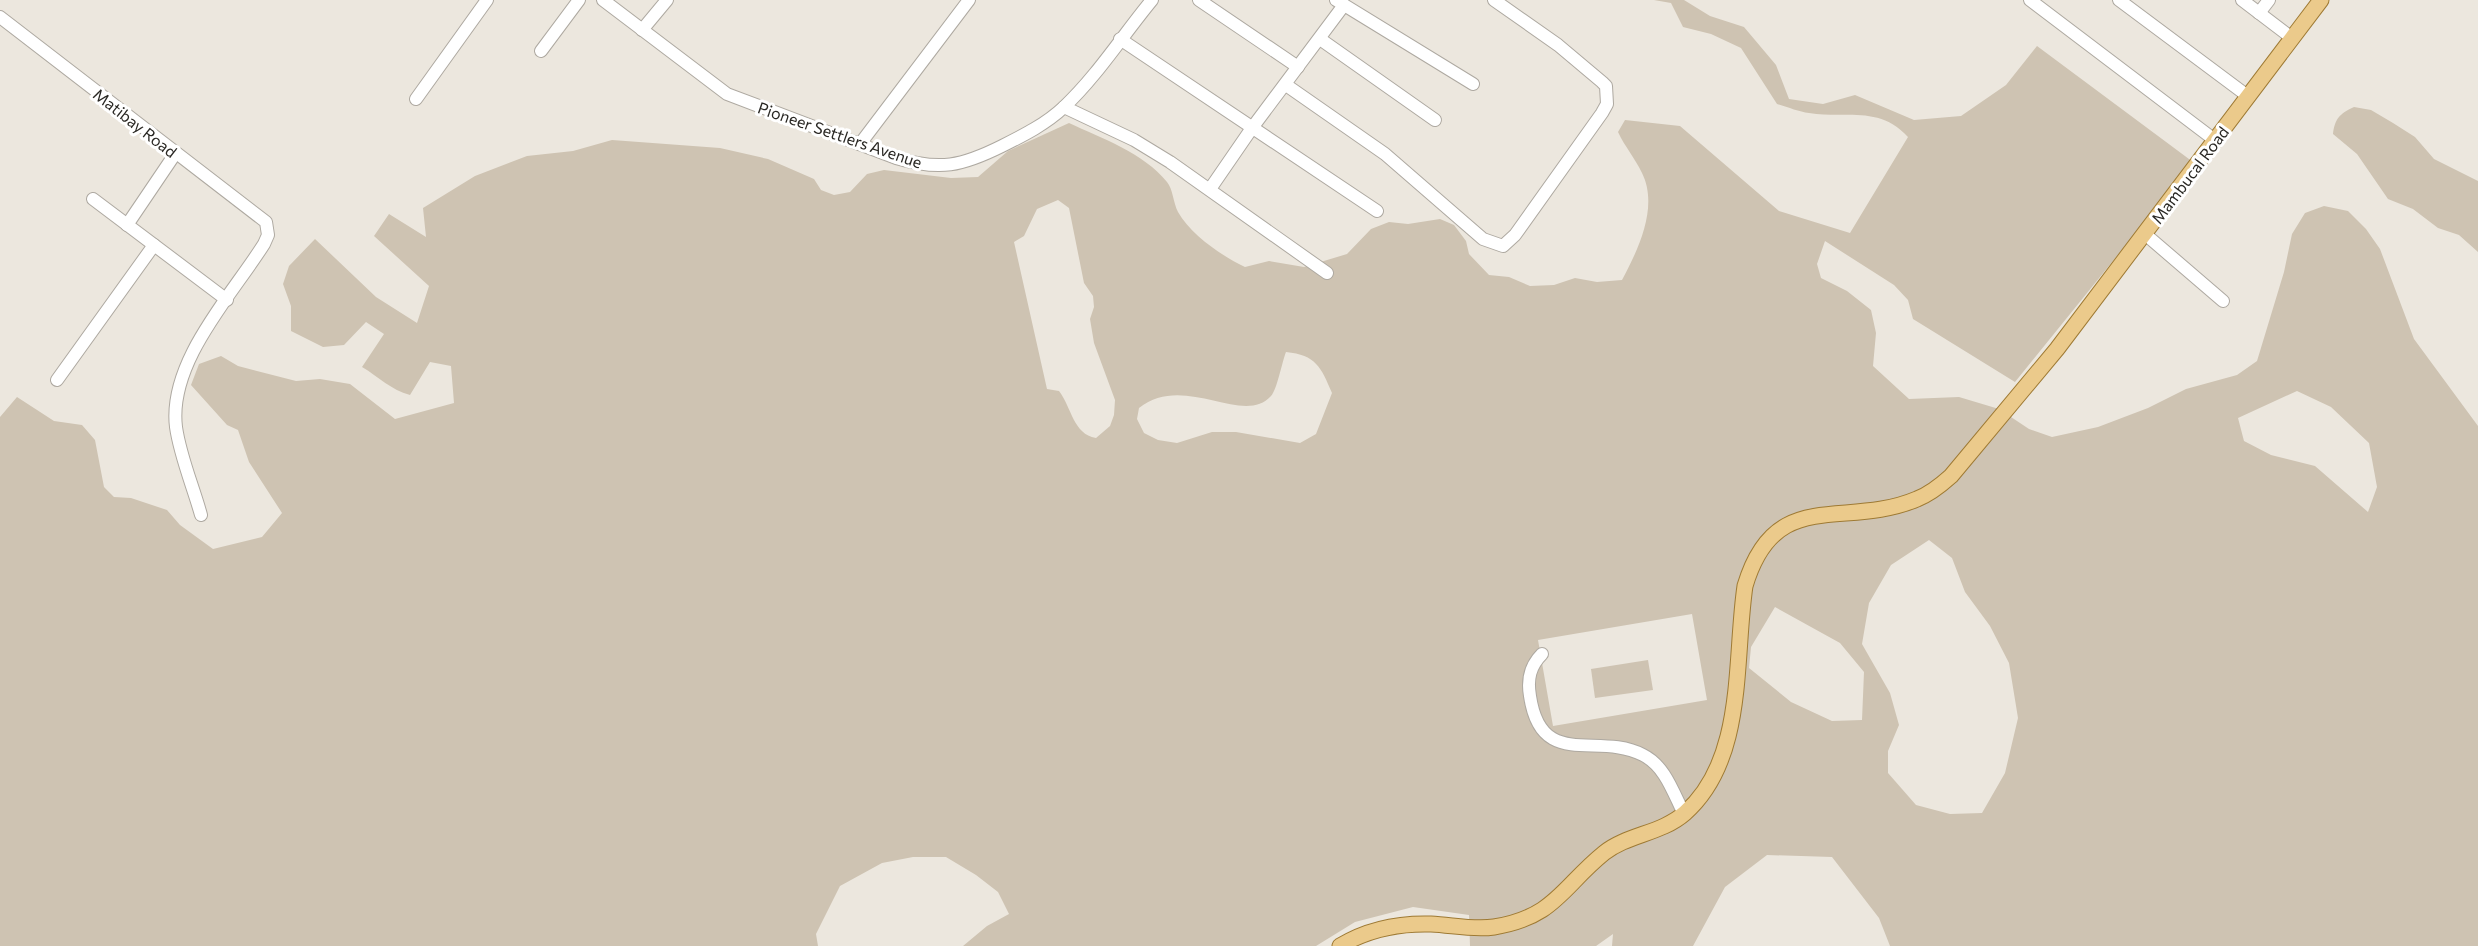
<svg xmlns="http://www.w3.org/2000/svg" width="2478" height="946" font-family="Commissioner,sans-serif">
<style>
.green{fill:#cec3b2;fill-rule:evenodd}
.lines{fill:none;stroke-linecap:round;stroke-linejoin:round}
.minor-casing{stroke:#aea9a1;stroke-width:14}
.major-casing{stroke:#9e7a34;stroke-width:17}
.minor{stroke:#fff;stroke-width:12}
.major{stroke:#ebca8b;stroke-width:15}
.labels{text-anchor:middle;stroke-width:6;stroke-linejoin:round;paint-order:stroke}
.street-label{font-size:16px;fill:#292723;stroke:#fff}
</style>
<rect width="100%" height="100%" fill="#ece7de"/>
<!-- green -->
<g class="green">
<path d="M1654 0H1684L1710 16 1744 27 1776 65 1789 99 1823 104 1855 95 1914 120 1961 116 2006 85 2037 46 2193 162 2015 382 1913 319 1908 300 1894 285 1825 241 1817 264 1821 278 1847 291 1871 310 1876 333 1873 366 1909 399 1959 397 1999 409 2029 429 2052 437 2098 427 2148 408 2186 389 2237 375 2257 361 2284 272 2292 234 2305 213 2324 206 2348 211 2366 229 2380 249 2414 339 2478 426V946H1890L1879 918 1832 857 1767 855 1725 887 1693 946H1612L1613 934 1596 946H1470L1469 915 1413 907 1355 922 1316 946H963L987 926 1009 914 998 892 976 875 946 857H913L882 863 840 886 816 934 818 946H0V417L17 397 54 421 82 425 95 440 104 487 114 497 131 498 167 510 180 525 213 549 262 537 282 513 249 462 238 430 227 425 191 385 199 364 221 356 238 366 296 381 320 379 350 384 395 419 454 403 451 366 430 362 410 395C391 390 379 377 362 367L384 334 366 322 344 345 323 347 291 331V306L283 284 289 266 315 239 376 297 417 323 429 286 374 236 389 214 426 237 423 208 475 176 527 156 573 151 612 140 720 148 768 159 814 179 821 190 834 195 850 192 867 174 884 170 951 178 978 177 1008 151 1069 123C1101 138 1144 153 1167 182 1173 189 1173 202 1178 212 1191 235 1222 256 1245 267L1269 261 1304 267 1347 254 1371 229 1389 222 1408 224 1440 219 1454 225 1466 241 1469 254 1489 275 1509 277 1530 286 1554 285 1575 278 1597 282 1622 280C1638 250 1659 207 1642 173 1635 158 1625 147 1618 132L1625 120 1680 126 1779 211 1850 233 1908 137C1879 105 1845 119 1809 113 1799 112 1788 107 1777 104L1741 48 1711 34 1683 27 1671 3ZM1058 200 1069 208 1084 283 1093 296 1094 307 1090 319 1094 343 1115 400 1114 415 1110 426 1096 438C1073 434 1072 408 1059 391L1047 389 1014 242 1024 236 1037 209ZM1286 352C1316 355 1321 367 1332 393L1316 434 1300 443 1236 432H1212L1177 443 1158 440 1144 433 1137 419 1139 408C1184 372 1243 427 1271 396 1277 390 1282 362 1286 352ZM2297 391 2331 407 2369 443 2377 487 2368 512 2315 466 2271 455 2244 441 2238 418ZM1929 540 1952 558 1965 592 1990 626 2009 663 2018 718 2005 773 1982 813 1950 814 1916 805 1888 773V751L1899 725 1890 693 1862 644 1869 603 1891 565ZM1775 607 1840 643 1864 672 1862 720 1832 721 1791 702 1749 668 1751 647ZM1692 614 1707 700 1553 726 1538 640Z"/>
<path d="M2354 107 2371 110 2393 123 2415 137 2434 159 2478 181V252L2459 235 2438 228 2413 209 2388 199 2357 154 2333 134C2335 119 2339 114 2354 107Z"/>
<path d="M1648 660 1653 690 1595 698 1591 669Z"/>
</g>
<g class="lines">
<defs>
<g id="minor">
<path d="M603 0 727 94 896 158C940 171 962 166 1002 146 1024 135 1046 124 1064 107 1097 76 1123 35 1152 0"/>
<path d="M1199 0 1298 67"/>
<path d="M1336 0 1473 84"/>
<path d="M2030 0 2216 141"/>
<path d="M2119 0 2249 97"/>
<path d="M2242 0 2292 38"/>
<path d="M2259 13 2269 0"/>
<path d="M0 17 266 222 268 235 264 244C232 295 168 362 176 427 180 456 193 486 201 515"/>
<path d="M642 30 667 0"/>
<path d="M1120 39 1377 211"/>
<path d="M1320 39 1435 120"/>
<path d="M541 51 579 0"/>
<path d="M1286 85 1385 154 1483 239 1503 246 1515 235 1602 113 1607 104 1606 86 1602 82 1558 45 1494 0"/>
<path d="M416 99 487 0"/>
<path d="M1064 107 1134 140 1170 162 1327 273"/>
<path d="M860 144 969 0"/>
<path d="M1210 189 1252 128 1344 5"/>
<path d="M93 199 227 300"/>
<path d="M127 225 175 154"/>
<path d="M2145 234 2223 301"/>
<path d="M57 380 154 245"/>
<path d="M1542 654C1530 666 1527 679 1530 696 1541 771 1597 731 1643 755 1665 766 1673 792 1684 814"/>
</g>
<path id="major" d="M1340 946C1368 929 1397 923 1431 924 1452 925 1473 930 1494 927 1555 917 1562 887 1604 853 1628 834 1661 834 1685 813 1746 759 1734 660 1745 586 1775 485 1844 530 1917 499 1930 494 1941 485 1951 476L2057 349 2321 0"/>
</defs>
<!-- minor casing -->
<use href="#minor" class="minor-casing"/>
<!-- major casing -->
<use href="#major" class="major-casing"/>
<!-- minor -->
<use href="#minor" class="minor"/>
<!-- major -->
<use href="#major" class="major"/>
</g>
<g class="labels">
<!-- street labels -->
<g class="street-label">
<text transform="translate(135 123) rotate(38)" y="6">Matibay Road</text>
<text transform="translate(840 135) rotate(19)" y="6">Pioneer Settlers Avenue</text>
<text transform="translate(2190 175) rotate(-53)" y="6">Mambucal Road</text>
</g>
</g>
</svg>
